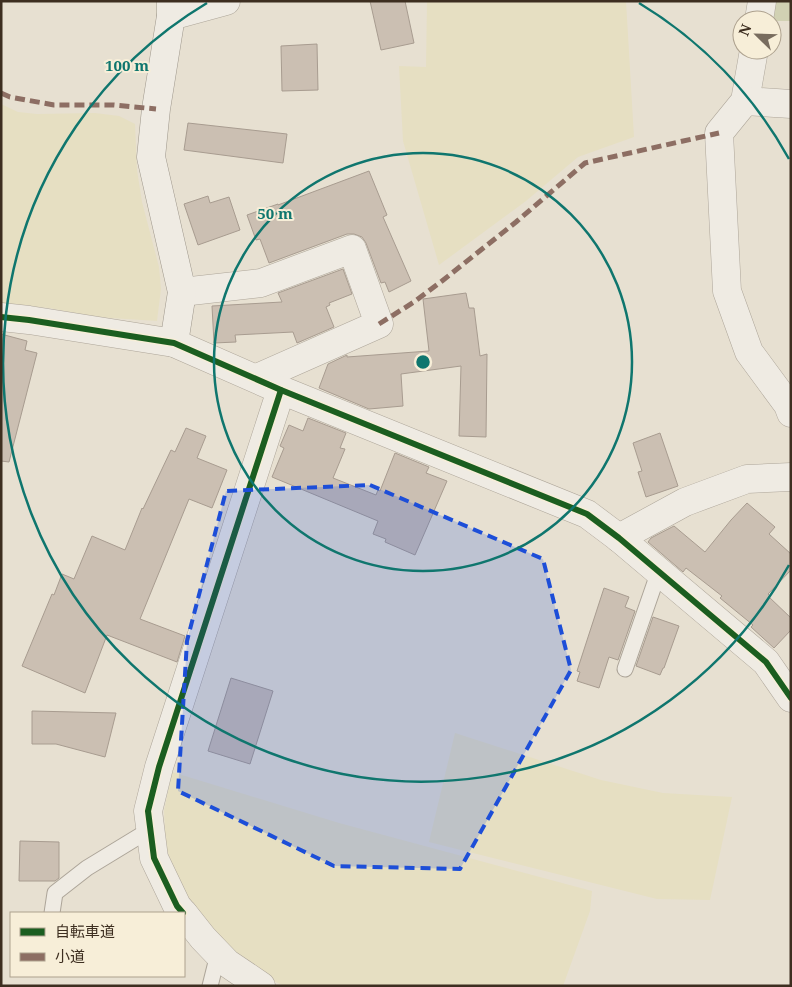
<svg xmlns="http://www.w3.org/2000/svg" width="792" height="987" font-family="'Noto Serif','Noto Sans JP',serif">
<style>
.farmland{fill:#e6dfc2}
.cemetery{fill:#d1d1b3}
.building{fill:#cbbfb2;stroke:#a89c90}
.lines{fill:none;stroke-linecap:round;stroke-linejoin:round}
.lane-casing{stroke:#ada599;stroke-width:17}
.street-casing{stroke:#ada599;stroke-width:29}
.secondary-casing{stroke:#9c958a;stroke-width:29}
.lane{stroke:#efebe3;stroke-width:15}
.street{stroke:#efebe3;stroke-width:28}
.secondary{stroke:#efebe3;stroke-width:28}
.quiet{stroke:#8d6e63;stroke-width:5;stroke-dasharray:10 5;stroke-linecap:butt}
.cycleway-casing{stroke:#f7eed8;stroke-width:9}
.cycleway{stroke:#1b5e20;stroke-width:6}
.marked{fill:#1d4ed8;fill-opacity:0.2;stroke:#1d4ed8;stroke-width:4;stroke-dasharray:10 6;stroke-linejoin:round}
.ring{fill:none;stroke:#0f766e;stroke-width:2.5}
.centre{fill:#0f766e;stroke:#f7eed8;stroke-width:2.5}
.ring-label{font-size:15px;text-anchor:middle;font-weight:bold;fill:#0f766e;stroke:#f7eed8;stroke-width:4;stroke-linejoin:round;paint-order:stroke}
</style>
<rect width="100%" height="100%" fill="#e7e0d1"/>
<!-- farmland -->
<g class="farmland">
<path d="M427 1H626L634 137 578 157 526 201 439 265 403 141 399 66 426 67Z"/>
<path d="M1 104 18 112 37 114 95 113 119 116 135 124 137 170 142 202 159 267 161 289 157 321 96 317 49 308 1 304Z"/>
<path d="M455 733 601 780 663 793 732 797 710 900 657 899 429 842Z"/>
<path d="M172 772 339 823 592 891 590 911 563 986H284L259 974 203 922 182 888 166 849 164 811Z"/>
</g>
<!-- cemetery -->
<path class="cemetery" d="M775 1H791V21H772Z"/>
<!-- building -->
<g class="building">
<path d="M370 1H405L414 43 381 50Z"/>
<path d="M317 44 318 90 282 91 281 46Z"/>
<path d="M188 123 287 134 283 163 184 150Z"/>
<path d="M369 171 387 215 383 217 411 281 389 292 385 282 381 283 366 243 362 237 354 234H347L269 263 260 239 256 240 247 215 278 204V205Z"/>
<path d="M208 196 210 203 229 197 240 230 198 245 184 204Z"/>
<path d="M343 269 352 294 329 303 330 305 326 307 334 327 297 343 293 332 235 335 236 342 214 343 212 306 282 302 278 293Z"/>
<path d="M466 293 469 308H474L480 356 487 354 486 437 459 436 461 366 401 374 403 406 369 409 319 388 328 364 347 355V357L429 351 423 299Z"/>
<path d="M1 334 27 341 25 350 37 353 9 462 1 461Z"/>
<path d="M308 418 346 433 340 448 345 449 333 478 376 495 378 490 380 491 395 453 429 467 426 473 447 481 415 555 385 542 386 539 373 534 378 521 272 477 284 448 280 446 289 425 303 431Z"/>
<path d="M186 428 206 436 197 458 227 470 212 508 189 499 140 619 185 636 177 662 107 635 85 693 22 666 52 594 54 595 62 574 74 579 92 536 125 550 142 508 143 509 171 450 175 452Z"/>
<path d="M660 433 678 486 646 497 638 472 642 471 633 443Z"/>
<path d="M747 503 775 527 769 534 791 554V570L768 594 770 596 769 597 791 618V630L774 648 751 627 753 625 720 598 722 596 686 568 683 572 648 542 651 538 674 526 705 552 731 520Z"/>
<path d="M604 588 629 597 625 607 635 611 618 660 609 657 599 688 577 681 580 672 577 671Z"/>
<path d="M653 617 679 626 664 668H663L660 675 636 666Z"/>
<path d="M231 678 273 691 250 764 208 751Z"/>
<path d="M32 711 116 713 105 757 56 744H32Z"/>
<path d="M20 841 59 842V878L55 881H19Z"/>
</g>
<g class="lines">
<defs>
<g id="lane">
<path d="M625 669 659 571"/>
<path d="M52 913 55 893 87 868 151 829"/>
<path d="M210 986 218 954"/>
</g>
<g id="street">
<path d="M171 16 226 1"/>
<path d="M759 20 762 1"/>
<path d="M754 50 745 101 719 133 727 291 749 352 788 405 791 413"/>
<path d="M745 101 791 104"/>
<path d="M182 292 261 283 352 249 379 324 257 378"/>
<path d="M1 317 29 320 174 343 281 390 587 514 619 538 766 662 791 698"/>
<path d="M619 538 685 502 747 479 791 477"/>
<path d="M183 913 177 906 154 858 148 811 159 767 281 390"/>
<path d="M184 914 203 938 227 963 261 986"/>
</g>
<path id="secondary" d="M171 1V16L156 109 151 157 182 292 174 343"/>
</defs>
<!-- lane casing -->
<use href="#lane" class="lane-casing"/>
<!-- street casing -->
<use href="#street" class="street-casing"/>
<!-- secondary casing -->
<use href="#secondary" class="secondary-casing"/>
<!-- lane -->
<use href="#lane" class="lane"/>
<!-- street -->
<use href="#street" class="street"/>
<!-- secondary -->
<use href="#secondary" class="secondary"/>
<!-- quiet -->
<g class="quiet">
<path d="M1 93 10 97 54 105H114L156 109"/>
<path d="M379 324 414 302 442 281 516 222 585 163 719 133"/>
</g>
<defs>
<g id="cycleway">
<path d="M1 317 29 320 174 343 281 390 587 514 619 538 766 662 791 698"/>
<path d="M183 913 177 906 154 858 148 811 159 767 281 390"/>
</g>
</defs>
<!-- cycleway casing -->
<use href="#cycleway" class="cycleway-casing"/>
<!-- cycleway -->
<use href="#cycleway" class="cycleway"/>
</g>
<!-- marked area -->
<path class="marked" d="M370 485 543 559 571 670 460 869 334 866 178 791 187 641 226 491Z"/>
<!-- distance rings -->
<g class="ring">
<circle cx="423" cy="362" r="209"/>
<path d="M789 565A419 419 0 1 1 207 3M639 3A419 419 0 0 1 789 159"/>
</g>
<circle cx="423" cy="362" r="8" class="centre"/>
<g class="ring-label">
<text x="127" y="71">100 m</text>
<text x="275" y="219">50 m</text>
</g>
<!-- border -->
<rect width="792" height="987" fill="none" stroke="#3d2e20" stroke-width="5"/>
<!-- legend -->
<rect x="10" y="912" width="175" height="65" fill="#f7eed8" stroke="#ada18e"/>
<rect x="20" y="928" width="25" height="8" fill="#1b5e20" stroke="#ada18e"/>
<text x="55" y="937" font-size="15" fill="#3d2e20">自転車道</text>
<rect x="20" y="953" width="25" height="8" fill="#8d6e63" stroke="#ada18e"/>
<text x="55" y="962" font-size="15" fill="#3d2e20">小道</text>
<!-- north arrow -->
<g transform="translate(757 35) rotate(293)"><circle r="24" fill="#f7eed8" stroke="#ada18e"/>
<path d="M0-4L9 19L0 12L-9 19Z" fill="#786c5e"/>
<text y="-8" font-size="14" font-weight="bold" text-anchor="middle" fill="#3d2e20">N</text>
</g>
</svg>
